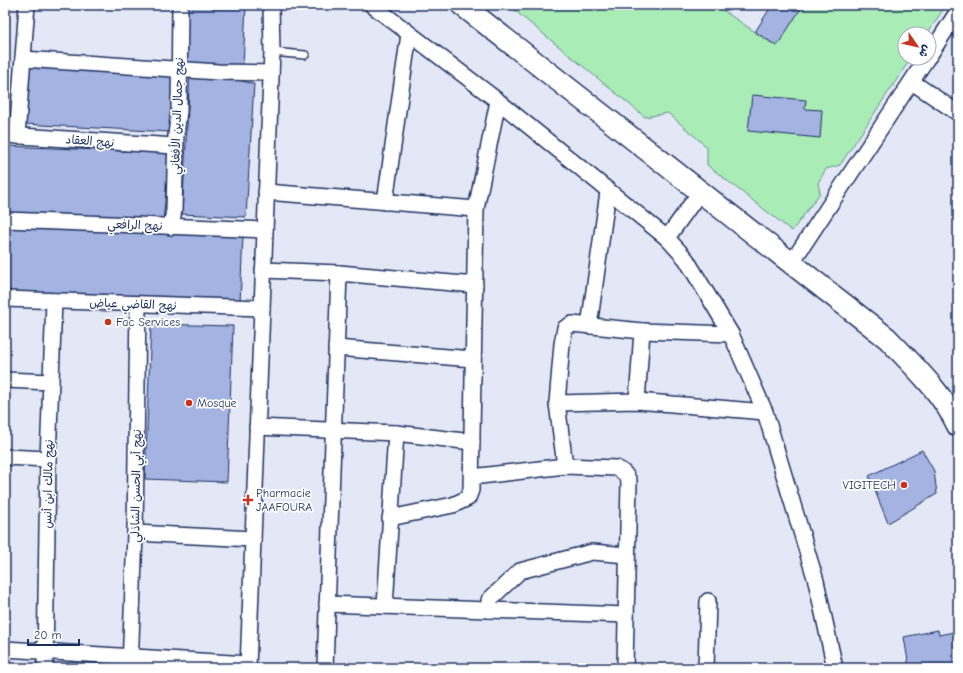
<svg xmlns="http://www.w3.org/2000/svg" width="963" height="673" font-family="'Comic Neue','Playpen Sans Arabic',sans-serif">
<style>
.green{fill:#aaecb6;stroke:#628e8a}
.building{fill:#a5b3e2;stroke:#1b2f5e}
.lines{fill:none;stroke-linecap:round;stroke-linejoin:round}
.service-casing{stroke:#1b2f5e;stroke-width:10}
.minor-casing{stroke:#1b2f5e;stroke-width:18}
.secondary-casing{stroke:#1b2f5e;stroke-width:24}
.service{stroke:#fff;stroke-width:7}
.minor{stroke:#fff;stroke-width:15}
.secondary{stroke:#fff;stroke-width:21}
.poi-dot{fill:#c8321e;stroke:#fff;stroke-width:1.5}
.labels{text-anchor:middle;stroke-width:3.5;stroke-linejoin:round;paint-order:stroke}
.street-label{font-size:12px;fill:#1b2f5e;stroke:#fff}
.poi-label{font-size:12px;fill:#1b2f5e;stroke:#fff;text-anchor:start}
</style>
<rect width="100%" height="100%" fill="#e4e8f6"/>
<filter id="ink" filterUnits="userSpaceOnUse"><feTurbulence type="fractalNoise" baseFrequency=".025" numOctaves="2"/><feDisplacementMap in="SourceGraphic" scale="8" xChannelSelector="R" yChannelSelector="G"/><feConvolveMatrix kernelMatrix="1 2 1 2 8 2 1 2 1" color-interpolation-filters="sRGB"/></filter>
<g filter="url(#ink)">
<!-- green -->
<path class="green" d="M508 5H715L776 46 803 5H946L927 34H905V58H911L840 165 826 169 818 183 820 193 792 231 707 165V147L668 113 645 117Z"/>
<!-- building -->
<g class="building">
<path d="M184 5H246L243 67 182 65Z"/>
<path d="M772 5H803L777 46 755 32Z"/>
<path d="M27 63 175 71 170 132 24 124Z"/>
<path d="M190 73 221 76 254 84 246 217 182 214Z"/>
<path d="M752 95 806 100 805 109 822 110 820 138 748 131Z"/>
<path d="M5 146 170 153 163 221 5 214Z"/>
<path d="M5 227 243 236 240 302 5 293Z"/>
<path d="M151 324 233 326 227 482 145 479Z"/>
<path d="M922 450 934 471 937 494 888 523 869 476Z"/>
<path d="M938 630 939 635 958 631V668H905L909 667 904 637Z"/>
</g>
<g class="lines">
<defs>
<path id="service" d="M272 52 305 55"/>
<g id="minor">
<path d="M372 5 498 101 667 238 686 259 731 334 765 412 816 581 835 668"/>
<path d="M929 56 958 11"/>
<path d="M23 59 218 72 271 73"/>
<path d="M912 82 958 113"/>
<path d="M5 135 175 146"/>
<path d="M17 136 27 5"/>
<path d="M266 192 476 209"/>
<path d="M385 202 409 34"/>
<path d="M5 220 265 230"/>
<path d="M171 227 174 210 176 135 179 111 180 5"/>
<path d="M667 238 700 192"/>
<path d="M792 262 927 58"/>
<path d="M263 270 339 273 475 285"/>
<path d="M5 299 262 308"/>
<path d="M589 326 608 192"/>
<path d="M642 331 731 334"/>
<path d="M336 348 473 359"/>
<path d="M5 380 51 382"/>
<path d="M557 403 637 401 765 412"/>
<path d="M257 427 396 433 472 442"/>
<path d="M5 457 48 459"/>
<path d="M565 466 557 403 562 344 565 328 572 324 642 331 637 401"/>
<path d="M472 477 565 466 616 468C623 471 626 474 629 481L625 668"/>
<path d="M390 518 453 505 468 498 471 490 476 209 498 101"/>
<path d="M135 533 253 539"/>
<path d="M327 604 626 615"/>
<path d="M385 606 396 433"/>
<path d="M489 610V600L520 571 592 552 627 555"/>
<path d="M5 649 248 664"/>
<path d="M45 668 48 459 54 301"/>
<path d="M130 668 135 533 138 304"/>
<path d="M248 668 272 52 271 5"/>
<path d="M325 668 339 273"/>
<path d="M706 668 708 601"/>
</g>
<path id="secondary" d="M462 5 887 338C913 365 941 391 958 426"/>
</defs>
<!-- service casing -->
<use href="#service" class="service-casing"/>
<!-- minor casing -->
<use href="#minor" class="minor-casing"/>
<!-- secondary casing -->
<use href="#secondary" class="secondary-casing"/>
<!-- service -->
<use href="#service" class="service"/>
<!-- minor -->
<use href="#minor" class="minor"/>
<!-- secondary -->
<use href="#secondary" class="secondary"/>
</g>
</g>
<!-- markers -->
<g class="poi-dot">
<circle cx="108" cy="322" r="4"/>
<circle cx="189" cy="403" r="4"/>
<circle cx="904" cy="485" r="4"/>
<path d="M246 494h4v4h4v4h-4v4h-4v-4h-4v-4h4z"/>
</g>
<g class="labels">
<!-- street labels -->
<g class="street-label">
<text transform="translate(177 116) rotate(-88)" y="4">نهج جمال الدين الأفغاني</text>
<text transform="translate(90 141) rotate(4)" y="4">نهج العقاد</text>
<text transform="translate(135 225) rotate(2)" y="4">نهج الرافعي</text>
<text transform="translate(133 304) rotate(2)" y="4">نهج القاضي عياض</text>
<text transform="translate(48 484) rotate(-89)" y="4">نهج مالك ابن أنس</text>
<text transform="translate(136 486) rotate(-89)" y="4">نهج أبي الحسن الشاذلي</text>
</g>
<!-- poi labels -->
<g class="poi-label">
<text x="116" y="326">Fac Services</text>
<text x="197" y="407">Mosque</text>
<text x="896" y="489" text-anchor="end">VIGITECH</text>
<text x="256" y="497">Pharmacie<tspan x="256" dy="14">JAAFOURA</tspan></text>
</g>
</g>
<!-- margin -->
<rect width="963" height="673" fill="none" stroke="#fff" stroke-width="20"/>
<rect x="10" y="10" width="943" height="653" fill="none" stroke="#1b2f5e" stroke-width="1.5" filter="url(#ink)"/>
<!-- north arrow -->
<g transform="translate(917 46) rotate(124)"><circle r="19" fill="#ffffff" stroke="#a4acbf"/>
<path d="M0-3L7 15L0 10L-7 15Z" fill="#c8321e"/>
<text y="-6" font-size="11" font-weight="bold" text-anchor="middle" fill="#1b2f5e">ش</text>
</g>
<!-- scale -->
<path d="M28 639v6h51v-6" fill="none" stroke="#1b2f5e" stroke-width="2"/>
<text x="34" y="639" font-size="12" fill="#1b2f5e" stroke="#ffffff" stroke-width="3" paint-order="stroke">20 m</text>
</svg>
